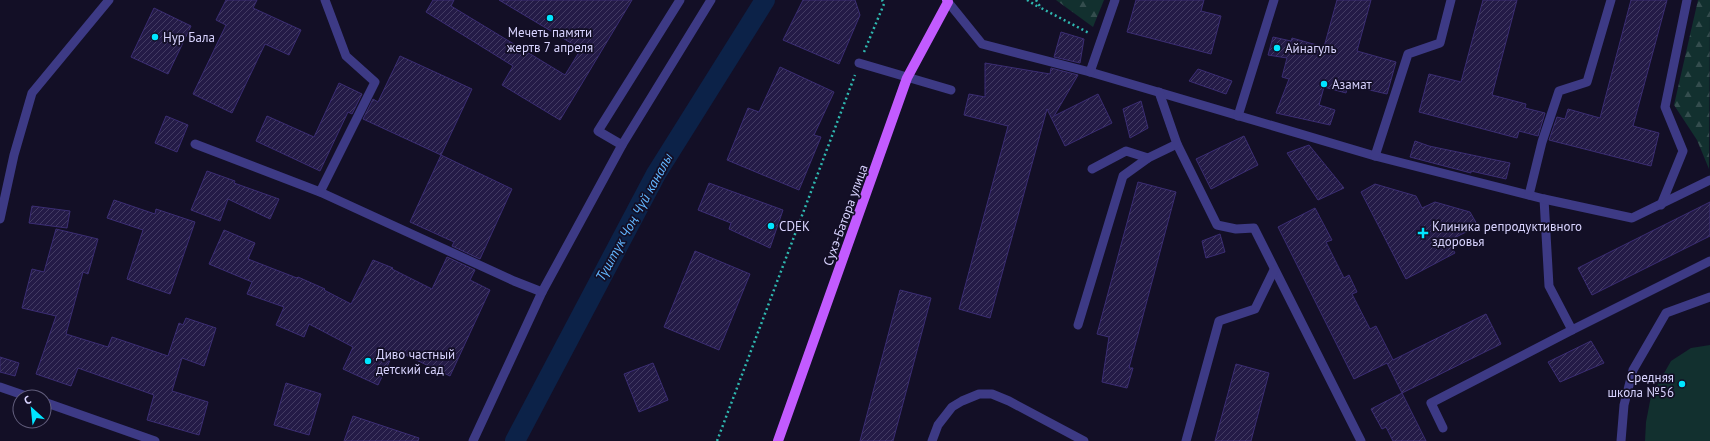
<svg xmlns="http://www.w3.org/2000/svg" width="1710" height="441" font-family="'PT Sans',sans-serif">
<style>
.forest{fill:url(#forest-firs)}
.green{fill:#12302f}
.lines{fill:none;stroke-linecap:round;stroke-linejoin:round}
.canal{stroke:#0c2248;stroke-width:20}
.building{fill:url(#building-hatch);stroke:#3b2d73}
.path{stroke:#2fb8b0;stroke-width:2.5;stroke-dasharray:2 3;stroke-linecap:butt}
.service{stroke:#3d3a85;stroke-width:9}
.primary{stroke:#c25bff;stroke-width:10}
.poi-dot{fill:#00e5ff;stroke:#130f26;stroke-width:1.5}
.labels{text-anchor:middle;stroke-width:3.5;stroke-linejoin:round;paint-order:stroke}
.poi-label{font-size:13px;fill:#d9d4ff;stroke:#130f26;text-anchor:start}
.street-label{font-size:13px;fill:#d9d4ff;stroke:#130f26}
.water-label{font-size:14px;font-style:italic;fill:#62b6ff;stroke:#130f26}
</style>
<defs>
<pattern id="forest-firs" width="22" height="20" patternUnits="userSpaceOnUse"><rect width="22" height="20" fill="#12302f"/><path d="M5 1l3.5 6h-7zM16 11l3.5 6h-7z" fill="#344d4e"/></pattern>
<pattern id="building-hatch" width="6" height="6" patternUnits="userSpaceOnUse"><rect width="6" height="6" fill="#241b47"/><path d="M-1 1l2-2M0 6l6-6M5 7l2-2" fill="none" stroke="#433b63"/></pattern>
</defs>
<rect width="100%" height="100%" fill="#130f26"/>
<!-- forest -->
<g class="forest">
<path d="M1056 0H1104L1093 27Z"/>
<path d="M1698 0H1710L1709 169 1697 140 1674 105Z"/>
</g>
<!-- green -->
<path class="green" d="M1710 345V441H1645L1646 422 1651 396 1671 361 1691 348Z"/>
<g class="lines">
<!-- canal -->
<path class="canal" d="M515 441 656 174 765 0"/>
</g>
<!-- building -->
<g class="building">
<path d="M226 0H257L253 8 301 30 289 55 265 44 232 113 193 94 226 25 216 20Z"/>
<path d="M433 0H454L451 6 565 75 581 49 499 0H632L560 120 502 85 513 66 426 12Z"/>
<path d="M803 0H855L860 15 839 64 783 40Z"/>
<path d="M1136 0H1204L1201 11 1221 16 1211 54 1127 32Z"/>
<path d="M1337 0H1371L1357 51 1396 62 1387 94 1348 85 1346 93 1324 87 1319 105 1335 110 1330 125 1276 113 1289 79 1282 77 1287 58 1268 55 1273 37 1291 41 1292 38 1324 47Z"/>
<path d="M1483 0H1517L1492 95 1526 104 1525 108 1545 113 1538 136 1519 131 1517 138 1419 112 1429 74 1461 82Z"/>
<path d="M1631 0H1667L1633 126 1659 133 1651 166 1549 140 1557 117 1565 119 1568 109 1600 118Z"/>
<path d="M154 8 191 26 168 74 131 57Z"/>
<path d="M1061 32 1084 39 1080 63 1054 57Z"/>
<path d="M400 56 472 89 441 155 363 119 373 99 378 102Z"/>
<path d="M985 63 1050 74 1051 68 1078 75 1054 116 1098 94 1112 123 1065 146 1047 109 990 318 959 309 1008 126 964 115 969 94 985 97Z"/>
<path d="M780 67 834 92 814 135 821 137 799 190 727 160 748 108 759 112Z"/>
<path d="M1198 69 1232 81 1226 94 1189 81Z"/>
<path d="M339 83 362 94 352 114 348 112 320 171 256 141 267 116 314 137Z"/>
<path d="M1141 101 1148 128 1130 138 1123 109Z"/>
<path d="M166 116 188 125 177 152 155 143Z"/>
<path d="M1244 136 1258 165 1211 189 1196 159Z"/>
<path d="M1415 141 1429 146 1510 163 1506 179 1471 171V173L1410 157Z"/>
<path d="M1309 145 1344 188 1318 200 1287 153Z"/>
<path d="M441 155 512 189 480 259 452 246 454 242 410 222Z"/>
<path d="M207 171 235 181 234 183 279 199 270 219 228 199 220 221 191 210Z"/>
<path d="M1138 182 1176 192 1129 368H1133L1127 388 1102 382 1109 337 1097 334Z"/>
<path d="M709 183 783 210 770 248 729 229 731 223 698 210Z"/>
<path d="M1375 184 1416 196 1422 208 1435 202 1470 212 1478 226 1448 241 1455 253 1406 279 1361 192Z"/>
<path d="M114 200 155 214 156 209 195 222 170 294 127 279 143 230 107 218Z"/>
<path d="M1710 202V236L1592 295 1578 268Z"/>
<path d="M32 206 70 211 67 228 29 223Z"/>
<path d="M1315 208 1332 240 1326 242 1344 278 1349 275 1357 292 1352 294 1370 329 1376 326 1393 360 1486 314 1501 344 1402 393 1387 363 1354 379 1278 227Z"/>
<path d="M56 229 98 239 88 274 83 272 66 334 108 347 112 337 168 356 179 323 183 325 186 318 216 328 204 366 182 358 172 391 208 402 199 435 147 420 154 395 78 368 71 386 36 374 56 316 22 308 32 269 44 272Z"/>
<path d="M224 230 255 243 248 259 297 278 298 277 325 289 324 290 351 304 373 260 393 268 392 269 432 289 447 257 475 270 470 280 490 290 450 376 395 350 378 385 343 369 353 347 309 324 304 337 276 325 284 307 247 294 252 282 209 264Z"/>
<path d="M1220 234 1225 252 1206 258 1202 241Z"/>
<path d="M695 251 750 274 719 350 664 327Z"/>
<path d="M900 290 931 298 893 441H860Z"/>
<path d="M1591 341 1604 363 1560 382 1548 362Z"/>
<path d="M0 357 19 363 15 376 0 372Z"/>
<path d="M653 363 668 400 639 412 624 374Z"/>
<path d="M1236 364 1269 373 1251 441H1215Z"/>
<path d="M286 383 321 394 309 435 274 425Z"/>
<path d="M1402 393 1426 441H1393L1386 427 1382 429 1371 409Z"/>
<path d="M353 416 419 438 418 441H344Z"/>
</g>
<g class="lines">
<!-- path -->
<g class="path">
<path d="M1027 0 1040 8"/>
<path d="M1036 0 1041 8 1089 33"/>
<path d="M864 52 884 4 882 0"/>
<path d="M717 441 855 75"/>
</g>
<!-- service -->
<g class="service">
<path d="M680 0 598 131 622 145 711 0"/>
<path d="M948 2 982 44 1090 72 1375 156 1544 199 1549 286 1572 330 1710 261"/>
<path d="M859 63 951 90"/>
<path d="M1090 72 1115 0"/>
<path d="M1238 116 1274 0"/>
<path d="M195 144 320 192 514 281 542 292 473 441"/>
<path d="M1177 144 1217 225 1236 229 1254 228 1361 441"/>
<path d="M1375 156 1408 54 1440 43 1451 0"/>
<path d="M1092 169 1126 151 1148 158"/>
<path d="M320 192 375 82 346 56 325 0"/>
<path d="M1529 195 1542 142 1559 91 1587 82 1611 0"/>
<path d="M1544 199 1632 218 1710 180"/>
<path d="M1661 205 1683 151 1665 107 1687 0"/>
<path d="M0 219 14 155 32 93 109 0"/>
<path d="M542 292 622 145"/>
<path d="M1078 325 1123 176 1148 158 1177 144 1159 92"/>
<path d="M0 387 29 397"/>
<path d="M44 402 155 441"/>
<path d="M1443 428 1431 403 1572 330"/>
<path d="M932 441 938 425 952 407 962 401 979 394H992L1009 401 1084 441"/>
<path d="M1186 441 1219 321 1255 309 1274 270"/>
<path d="M1621 441 1624 405 1633 370 1666 313 1710 297"/>
</g>
<!-- primary -->
<path class="primary" d="M778 441 907 78 948 2 947 0"/>
</g>
<!-- markers -->
<g class="poi-dot">
<circle cx="550" cy="18" r="4"/>
<circle cx="155" cy="37" r="4"/>
<circle cx="1277" cy="48" r="4"/>
<circle cx="1324" cy="84" r="4"/>
<circle cx="771" cy="226" r="4"/>
<path d="M1421 227h4v4h4v4h-4v4h-4v-4h-4v-4h4z"/>
<circle cx="368" cy="361" r="4"/>
<circle cx="1682" cy="384" r="4"/>
</g>
<g class="labels">
<!-- poi labels -->
<g class="poi-label">
<text x="550" y="37" text-anchor="middle">Мечеть памяти<tspan x="550" dy="15">жертв 7 апреля</tspan></text>
<text x="163" y="42">Нур Бала</text>
<text x="1285" y="53">Айнагуль</text>
<text x="1332" y="89">Азамат</text>
<text x="779" y="231">CDEK</text>
<text x="1432" y="231">Клиника репродуктивного<tspan x="1432" dy="15">здоровья</tspan></text>
<text x="376" y="359">Диво частный<tspan x="376" dy="15">детский сад</tspan></text>
<text x="1674" y="382" text-anchor="end">Средняя<tspan x="1674" dy="15">школа №56</tspan></text>
</g>
<!-- street labels -->
<g class="street-label">
<text transform="translate(845 215) rotate(-70)" y="5">Сухэ-Батора улица</text>
</g>
<!-- water labels -->
<g class="water-label">
<text transform="translate(634 217) rotate(-61)" y="5">Түштүк Чоң Чүй каналы</text>
</g>
</g>
<!-- north arrow -->
<g transform="translate(32 409) rotate(333)"><circle r="19" fill="#130f26" stroke="#625e7d"/>
<path d="M0-3L7 15L0 10L-7 15Z" fill="#00e5ff"/>
<text y="-6" font-size="11" font-weight="bold" text-anchor="middle" fill="#d9d4ff">С</text>
</g>
</svg>
